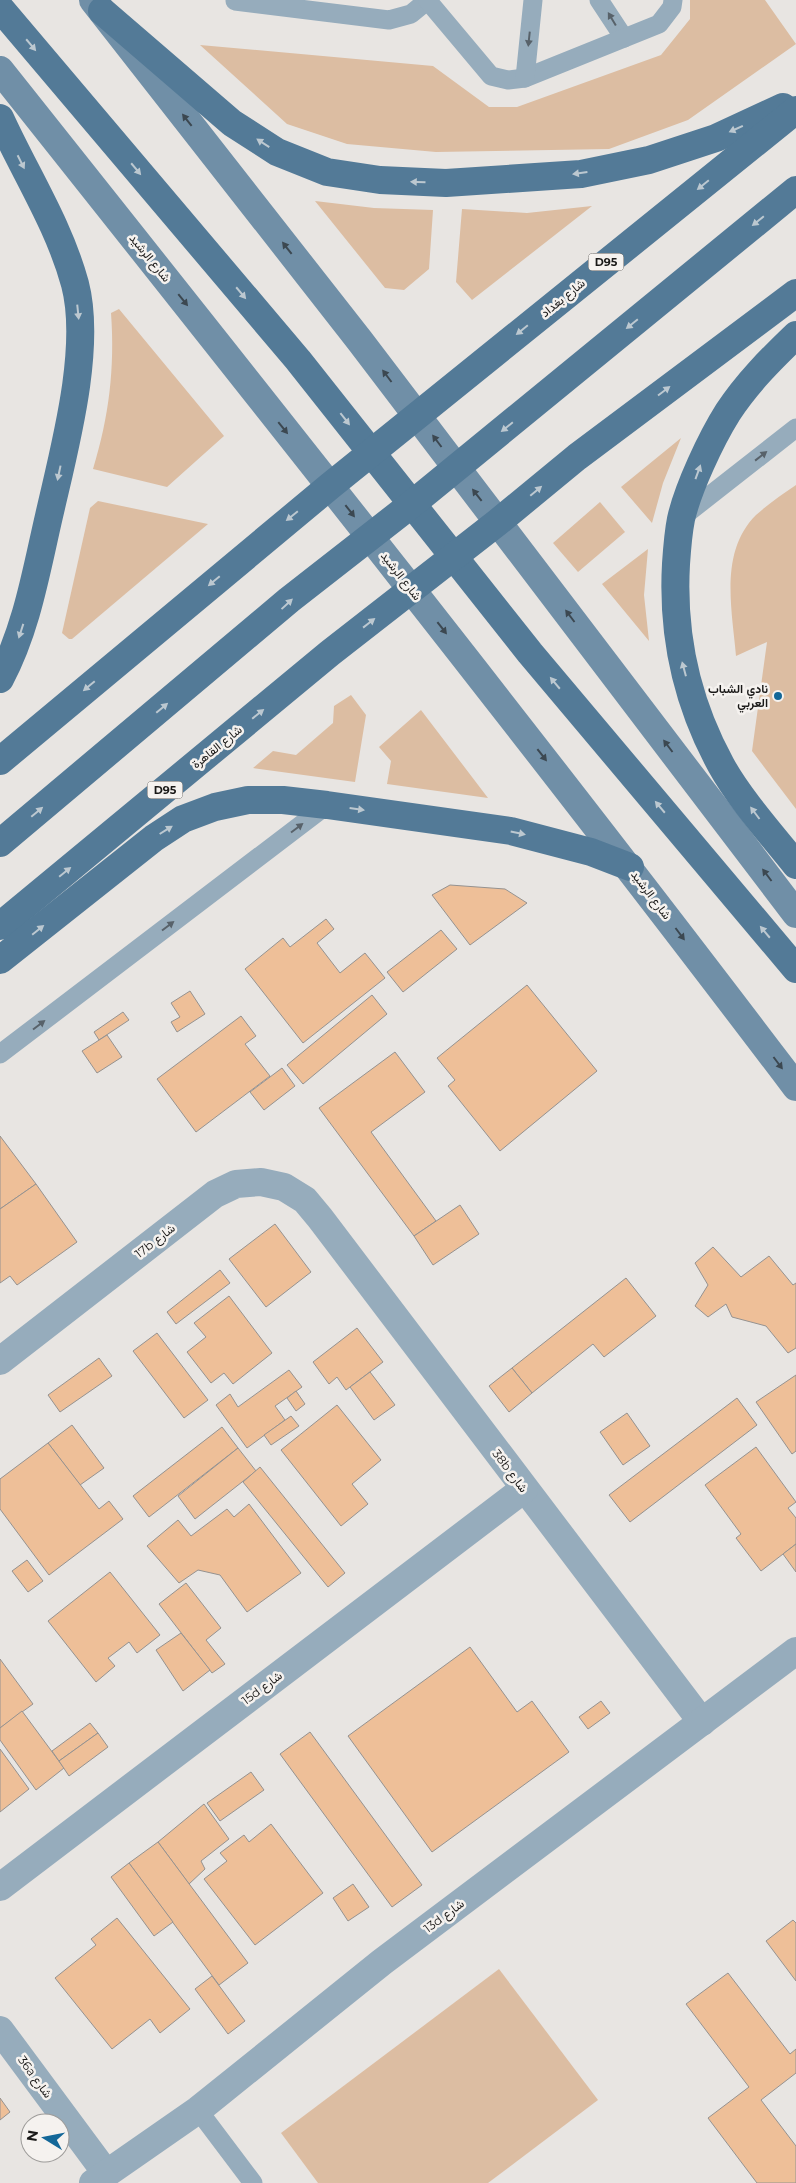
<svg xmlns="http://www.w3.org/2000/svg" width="796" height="2183" font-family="Montserrat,Vazirmatn,sans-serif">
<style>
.green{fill:#dcbda2}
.building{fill:#eebf98;stroke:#959290}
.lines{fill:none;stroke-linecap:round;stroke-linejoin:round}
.service{stroke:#96acbc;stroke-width:19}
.minor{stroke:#96acbc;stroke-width:28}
.secondary{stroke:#708fa7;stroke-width:28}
.primary{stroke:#537a97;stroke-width:28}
.oneway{fill:#58626a}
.oneway2{fill:#bcc8d0}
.oneway3{fill:#3c4851}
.poi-dot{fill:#136798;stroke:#f5f2ef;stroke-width:2}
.labels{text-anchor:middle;stroke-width:5;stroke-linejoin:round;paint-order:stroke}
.shield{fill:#f5f2ef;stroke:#5c5a58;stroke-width:1}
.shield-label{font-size:11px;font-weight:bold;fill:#1a1918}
.street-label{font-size:12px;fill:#1a1918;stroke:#f5f2ef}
.poi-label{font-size:12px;font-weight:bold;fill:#1a1918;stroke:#f5f2ef;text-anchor:end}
</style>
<rect width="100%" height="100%" fill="#e8e5e2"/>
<!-- green -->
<g class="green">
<path d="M690 0H765L796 44 688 120 609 149 436 152 347 144 287 124 200 45 433 66 489 107H517L661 55 690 19Z"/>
<path d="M315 201 374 208 433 210 429 269 404 290 385 288Z"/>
<path d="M592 206 472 300 456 282 462 209 527 213Z"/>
<path d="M119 309 224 436 167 487 93 469C109 417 115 368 111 313Z"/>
<path d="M681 438 663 483 652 523 621 487Z"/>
<path d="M796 485V809L752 751 767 642 736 656C732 609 719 552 756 515 768 504 783 494 796 485Z"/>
<path d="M98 501 208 524 72 639H69L62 633 90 508Z"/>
<path d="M600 502 625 532 578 572 553 543Z"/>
<path d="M648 549 644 595 649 641 602 584Z"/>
<path d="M351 695 366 715 355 782 253 768 273 751 296 755 333 723 334 706Z"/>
<path d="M421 710 488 798 387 784 391 761 379 747Z"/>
<path d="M499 1969 598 2100 488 2183H318L281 2133Z"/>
</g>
<!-- building -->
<g class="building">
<path d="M450 885 505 889 527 903 470 945 432 895Z"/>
<path d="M326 919 334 929 317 943 340 973 365 953 385 978 303 1043 245 969 283 938 290 947Z"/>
<path d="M441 930 457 949 403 992 387 972Z"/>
<path d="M527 985 597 1071 500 1151 448 1086 455 1080 437 1058Z"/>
<path d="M190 991 205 1014 177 1032 171 1022 180 1017 171 1003Z"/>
<path d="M372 995 387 1014 303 1084 287 1065Z"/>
<path d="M123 1012 129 1020 99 1040 94 1032Z"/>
<path d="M241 1016 256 1036 245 1044 270 1076 196 1132 157 1079Z"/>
<path d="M107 1035 122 1057 97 1073 82 1051Z"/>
<path d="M395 1052 425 1092 371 1132 436 1221 414 1236 319 1108Z"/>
<path d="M282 1068 295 1086 264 1110 250 1092Z"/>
<path d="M0 1136 36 1184 0 1209Z"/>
<path d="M36 1184 77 1242 17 1285 10 1276 0 1283V1209Z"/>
<path d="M460 1205 479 1234 433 1265 414 1236Z"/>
<path d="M275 1224 311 1272 266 1307 229 1259Z"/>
<path d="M713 1247 741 1277 769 1256 793 1285 796 1283V1348L788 1353 766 1326 732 1317 726 1304 708 1317 695 1306 708 1285 695 1263Z"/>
<path d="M220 1270 230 1283 176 1324 167 1312Z"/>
<path d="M626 1278 656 1316 604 1357 593 1344 532 1393 512 1368Z"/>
<path d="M229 1296 272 1353 233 1384 224 1373 211 1383 187 1352 206 1337 194 1323Z"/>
<path d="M357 1328 383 1362 346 1390 337 1377 329 1384 313 1362Z"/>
<path d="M157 1333 208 1400 184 1418 133 1351Z"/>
<path d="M99 1358 112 1376 60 1412 48 1395Z"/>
<path d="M512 1368 532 1393 509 1412 489 1386Z"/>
<path d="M289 1370 302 1387 275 1406 285 1420 247 1448 216 1405 230 1394 238 1407Z"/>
<path d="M370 1372 395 1405 374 1420 350 1387Z"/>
<path d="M796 1375V1451L792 1454 756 1402Z"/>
<path d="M296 1391 305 1404 296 1411 287 1398Z"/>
<path d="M737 1398 757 1425 630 1522 609 1495Z"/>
<path d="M337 1405 381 1460 352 1484 368 1504 341 1526 281 1450Z"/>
<path d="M627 1413 650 1446 623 1465 600 1432Z"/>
<path d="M291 1416 299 1426 271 1445 264 1435Z"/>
<path d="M72 1425 104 1468 80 1485 48 1443Z"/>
<path d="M222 1427 238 1448 149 1517 133 1496Z"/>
<path d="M48 1443 99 1509 109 1501 123 1519 49 1575 0 1509V1479Z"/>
<path d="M756 1447 796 1502 788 1508 796 1518V1544L761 1571 736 1538 741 1534 705 1485Z"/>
<path d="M238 1448 256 1471 195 1519 178 1496Z"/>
<path d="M260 1467 345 1573 328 1587 243 1482Z"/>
<path d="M249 1504 301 1573 247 1612 220 1575 198 1570 179 1583 147 1546 178 1520 191 1536 227 1509 234 1517Z"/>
<path d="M796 1544V1572L783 1554Z"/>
<path d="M27 1560 43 1581 28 1592 12 1571Z"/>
<path d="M110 1572 160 1635 137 1653 129 1642 108 1658 115 1666 96 1682 48 1621Z"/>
<path d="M186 1583 221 1628 206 1640 225 1664 212 1673 159 1604Z"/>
<path d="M181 1633 210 1670 183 1691 156 1650Z"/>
<path d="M470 1647 517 1712 532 1701 569 1752 432 1852 348 1736Z"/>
<path d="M0 1659 33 1704 0 1728Z"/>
<path d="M601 1701 610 1713 588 1729 579 1717Z"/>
<path d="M22 1711 64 1768 36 1790 0 1740V1728Z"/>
<path d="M90 1723 98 1733 59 1761 52 1751Z"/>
<path d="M310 1732 422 1885 392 1907 280 1754Z"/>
<path d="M98 1733 108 1747 69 1776 59 1761Z"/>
<path d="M0 1749 29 1789 0 1812Z"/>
<path d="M251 1772 264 1790 220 1821 207 1803Z"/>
<path d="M204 1804 229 1839 201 1861 205 1869 189 1884 158 1842Z"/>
<path d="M271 1824 323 1893 255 1945 204 1879 227 1861 220 1853 244 1835 249 1842Z"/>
<path d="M158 1842 248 1963 219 1985 129 1863Z"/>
<path d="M129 1863 173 1922 154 1936 111 1877Z"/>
<path d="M353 1884 369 1907 348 1921 333 1898Z"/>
<path d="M117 1918 190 2009 160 2033 150 2019 112 2049 55 1978 96 1945 91 1939Z"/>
<path d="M793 1920 796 1923V1981L766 1941Z"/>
<path d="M728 1973 790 2054 796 2049V2073L761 2100 796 2146V2183H757L708 2118 749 2087 686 2004Z"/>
<path d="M212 1976 245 2021 228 2034 195 1989Z"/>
<path d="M0 2098 10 2112 0 2120Z"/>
</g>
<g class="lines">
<!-- service -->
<g class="service">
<path d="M599 0 624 38"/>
<path d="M235 1 389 20 411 14 428 0"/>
<path d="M428 1 491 76 508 80 525 78 659 24 672 7 673 0"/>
<path d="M525 78 533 0"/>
<path d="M681 518 796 428"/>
<path d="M0 1054 327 805"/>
<path d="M198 2110 253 2183"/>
</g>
<!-- minor -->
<g class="minor">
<path d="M0 1361 215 1194 236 1184 261 1182 284 1187 305 1200 320 1218 702 1722"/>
<path d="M0 1887 524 1489"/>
<path d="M0 2030 106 2173"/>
<path d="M93 2183 198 2110 382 1962 796 1651"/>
</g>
<!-- secondary -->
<g class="secondary">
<path d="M93 0 360 341 796 914"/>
<path d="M0 70C268 407 536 744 796 1087"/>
</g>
<!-- primary -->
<g class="primary">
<path d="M0 8 298 360 530 653 796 969"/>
<path d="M102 11 232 123 277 152 327 172 380 180 446 183 581 174 649 160 716 138 783 107"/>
<path d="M0 118C25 173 59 225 75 284 92 349 64 450 49 516 36 572 27 628 0 679"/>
<path d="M796 335C771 359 747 383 728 412 711 439 688 488 681 519 678 534 677 549 676 564 672 635 687 703 721 765 739 798 772 835 796 865"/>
<path d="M0 761 330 486 796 110"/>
<path d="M0 843 289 600 412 504 796 190"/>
<path d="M0 926 330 653 498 522 577 457 796 293"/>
<path d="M0 960 154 838 183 819 215 807 248 800H283L327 805 511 831 591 852 630 867"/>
</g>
</g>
<!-- one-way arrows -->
<defs><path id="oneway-solid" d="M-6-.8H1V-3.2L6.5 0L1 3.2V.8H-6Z" transform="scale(1.25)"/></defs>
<g class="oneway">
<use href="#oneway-solid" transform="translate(612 19) rotate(-121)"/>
<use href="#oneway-solid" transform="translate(529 39) rotate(96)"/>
<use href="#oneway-solid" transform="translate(761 456) rotate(-38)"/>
<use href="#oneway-solid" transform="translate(297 828) rotate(-37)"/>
<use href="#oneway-solid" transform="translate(168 926) rotate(-37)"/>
<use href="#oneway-solid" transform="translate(39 1025) rotate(-37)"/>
</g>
<g class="oneway2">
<use href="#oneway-solid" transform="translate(31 45) rotate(50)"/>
<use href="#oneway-solid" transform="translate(736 129) rotate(156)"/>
<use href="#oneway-solid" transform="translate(263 143) rotate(-147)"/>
<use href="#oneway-solid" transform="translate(21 162) rotate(63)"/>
<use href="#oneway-solid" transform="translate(136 169) rotate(50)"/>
<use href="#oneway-solid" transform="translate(580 173) rotate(172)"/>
<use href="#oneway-solid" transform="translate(418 182) rotate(-178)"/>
<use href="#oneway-solid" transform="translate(703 185) rotate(141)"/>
<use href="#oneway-solid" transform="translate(758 221) rotate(141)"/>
<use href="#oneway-solid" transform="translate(241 293) rotate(50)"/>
<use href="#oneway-solid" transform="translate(78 312) rotate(84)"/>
<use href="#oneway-solid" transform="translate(632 324) rotate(141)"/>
<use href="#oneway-solid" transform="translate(522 330) rotate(141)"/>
<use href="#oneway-solid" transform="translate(664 391) rotate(-37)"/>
<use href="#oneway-solid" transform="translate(345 419) rotate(52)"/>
<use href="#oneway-solid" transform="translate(507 427) rotate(141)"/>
<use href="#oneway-solid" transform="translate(698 472) rotate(-70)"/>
<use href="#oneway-solid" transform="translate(59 473) rotate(102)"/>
<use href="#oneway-solid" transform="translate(536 491) rotate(-40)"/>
<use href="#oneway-solid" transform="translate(292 516) rotate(141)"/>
<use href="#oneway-solid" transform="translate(214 581) rotate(140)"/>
<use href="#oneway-solid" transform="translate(287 604) rotate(-43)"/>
<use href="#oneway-solid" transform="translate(369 623) rotate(-38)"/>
<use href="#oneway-solid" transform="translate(21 631) rotate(108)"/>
<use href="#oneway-solid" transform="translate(684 669) rotate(-105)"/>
<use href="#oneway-solid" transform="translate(555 683) rotate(-130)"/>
<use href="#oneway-solid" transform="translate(89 686) rotate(140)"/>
<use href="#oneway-solid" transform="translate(162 708) rotate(-40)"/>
<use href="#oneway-solid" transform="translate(258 714) rotate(-39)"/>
<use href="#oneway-solid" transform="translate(660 807) rotate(-130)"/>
<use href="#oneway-solid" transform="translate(357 809) rotate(8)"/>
<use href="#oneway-solid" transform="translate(37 812) rotate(-40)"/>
<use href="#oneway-solid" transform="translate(755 813) rotate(-127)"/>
<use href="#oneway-solid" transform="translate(166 830) rotate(-32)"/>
<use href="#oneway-solid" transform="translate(518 833) rotate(12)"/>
<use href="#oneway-solid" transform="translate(65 872) rotate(-39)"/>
<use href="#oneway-solid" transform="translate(38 930) rotate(-39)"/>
<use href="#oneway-solid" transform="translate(765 932) rotate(-130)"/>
</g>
<g class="oneway3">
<use href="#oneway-solid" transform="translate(187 120) rotate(-128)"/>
<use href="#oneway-solid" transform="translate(287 248) rotate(-128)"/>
<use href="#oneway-solid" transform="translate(183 300) rotate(51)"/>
<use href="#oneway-solid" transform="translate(387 376) rotate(-127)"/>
<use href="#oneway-solid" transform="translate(283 428) rotate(51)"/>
<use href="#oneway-solid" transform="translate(437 441) rotate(-127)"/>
<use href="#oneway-solid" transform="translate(477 495) rotate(-128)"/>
<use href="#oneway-solid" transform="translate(350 511) rotate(52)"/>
<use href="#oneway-solid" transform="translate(570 616) rotate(-127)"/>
<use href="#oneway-solid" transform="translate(442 628) rotate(52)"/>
<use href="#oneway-solid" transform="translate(668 746) rotate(-127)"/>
<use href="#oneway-solid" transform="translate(542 755) rotate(52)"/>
<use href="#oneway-solid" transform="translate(767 875) rotate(-127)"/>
<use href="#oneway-solid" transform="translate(680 934) rotate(53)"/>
<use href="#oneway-solid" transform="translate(778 1063) rotate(53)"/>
</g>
<!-- markers -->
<circle class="poi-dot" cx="778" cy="696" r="5"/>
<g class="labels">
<!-- shield labels -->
<g class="shield">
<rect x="588.5" y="253.5" width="35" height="17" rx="4"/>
<rect x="147.5" y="781.5" width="35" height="17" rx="4"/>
</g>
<g class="shield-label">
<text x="606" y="266">D95</text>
<text x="165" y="794">D95</text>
</g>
<!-- street labels -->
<g class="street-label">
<text transform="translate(150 258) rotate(51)" y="4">شارع الرشيد</text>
<text transform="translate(563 298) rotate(-39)" y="4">شارع بغداد</text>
<text transform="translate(401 576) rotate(52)" y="4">شارع الرشيد</text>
<text transform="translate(217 747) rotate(-39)" y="4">شارع القاهرة</text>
<text transform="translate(651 895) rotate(53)" y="4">شارع الرشيد</text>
<text transform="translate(155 1241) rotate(-38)" y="4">17b شارع</text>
<text transform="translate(510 1471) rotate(53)" y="4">38b شارع</text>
<text transform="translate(262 1688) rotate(-37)" y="4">15d شارع</text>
<text transform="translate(444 1916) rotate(-37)" y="4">13d شارع</text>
<text transform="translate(35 2077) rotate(54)" y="4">36a شارع</text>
</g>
<!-- poi labels -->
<g class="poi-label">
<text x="768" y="693">نادي الشباب<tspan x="768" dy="14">العربي</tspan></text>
</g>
</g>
<!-- north arrow -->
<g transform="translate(45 2138) rotate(280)"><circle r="24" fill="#f5f2ef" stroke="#9d9b99"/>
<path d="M0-4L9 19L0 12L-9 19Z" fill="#136798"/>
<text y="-8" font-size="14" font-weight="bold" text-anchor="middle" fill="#1a1918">N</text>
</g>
</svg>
